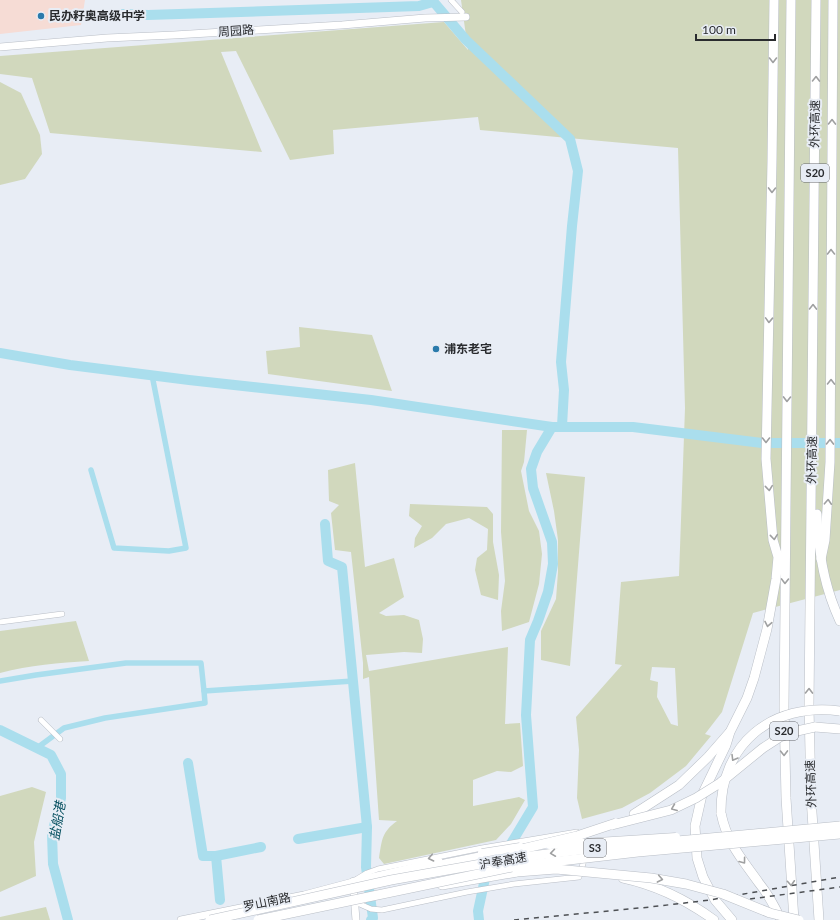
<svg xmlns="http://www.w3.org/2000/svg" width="840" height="920" font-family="Lato,'Noto Sans SC',sans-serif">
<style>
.education{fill:#f6dcd5}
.green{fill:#d1d8bd;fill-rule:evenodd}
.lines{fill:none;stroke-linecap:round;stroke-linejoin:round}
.canal{stroke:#aadeed;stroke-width:5.5}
.river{stroke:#aadeed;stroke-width:10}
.street-casing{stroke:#b9bec6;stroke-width:6}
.secondary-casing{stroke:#b9bec6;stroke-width:8}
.primary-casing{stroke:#b9bec6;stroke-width:9}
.highway-casing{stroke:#b9bec6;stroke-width:10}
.street{stroke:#fff;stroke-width:5}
.secondary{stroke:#fff;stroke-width:7}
.primary{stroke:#fff;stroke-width:8}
.highway{stroke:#fff;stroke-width:9}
.rail{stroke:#4d5054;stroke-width:1.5;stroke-dasharray:5 5;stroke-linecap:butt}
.primary-bridge-casing{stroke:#b9bec6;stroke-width:9;stroke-linecap:butt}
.highway-bridge-casing{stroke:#b9bec6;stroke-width:10;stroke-linecap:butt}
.primary-bridge{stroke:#fff;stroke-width:8}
.highway-bridge{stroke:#fff;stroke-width:9}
.oneway{stroke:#9fa0a1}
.poi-dot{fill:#2a7aab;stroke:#e8edf5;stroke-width:1.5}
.labels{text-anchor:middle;stroke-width:4;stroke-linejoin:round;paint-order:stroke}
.shield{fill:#e8edf5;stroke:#62656a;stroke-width:1}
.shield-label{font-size:11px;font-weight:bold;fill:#292b2e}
.poi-label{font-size:12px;font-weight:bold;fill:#292b2e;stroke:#e8edf5;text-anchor:start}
.street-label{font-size:12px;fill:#292b2e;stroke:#e8edf5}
.water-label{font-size:13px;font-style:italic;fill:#065060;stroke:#e8edf5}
</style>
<rect width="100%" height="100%" fill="#e8edf5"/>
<!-- education -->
<path class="education" d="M0 0H85L81 25 0 34Z"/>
<!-- green -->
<g class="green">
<path d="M461 0H840V590L753 613 722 712 705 734 711 736 686 766 650 793 622 808 582 819 577 798 579 750 576 717 622 665 615 664 621 582 679 576 685 408 678 148 480 130 478 117 333 130 334 154 290 160 236 51 221 52 262 152 50 133 32 78 0 74V56L444 22 468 50ZM652 667 675 668 678 726 671 724 657 697 658 682 650 680Z"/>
<path d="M0 82 21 93 40 135 42 154 25 179 0 185Z"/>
<path d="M299 327 372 335 392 391 268 374 266 351 300 347Z"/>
<path d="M502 430H527L524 462 521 471 529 511 539 531 542 554 539 584 529 622 502 631 501 611 505 581 501 532Z"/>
<path d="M355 463 365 567 394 558 404 597 379 613 386 616 404 615 419 620 423 639 422 653 404 652 366 655 369 671 508 647 505 724 520 723 523 766 511 772 497 771 473 780V806L519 797 525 800 511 824 496 840 384 864 379 858C382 839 382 832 397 821L379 820 369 677 363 679V663L351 552 335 550 331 513 339 505 329 501 328 470Z"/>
<path d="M546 473 585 477 570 666 541 660V631L556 599 558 572V540L554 511Z"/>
<path d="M410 504 487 507 493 514V542L499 575 498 600 481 595 475 570 477 558 487 550 488 529 469 518 446 524 432 538 414 548 415 538 422 526 409 516Z"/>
<path d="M76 621 89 661C59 663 30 665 0 673V631Z"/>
<path d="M32 787 46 792 34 842 36 876 0 892V796Z"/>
<path d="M46 907 50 920H0V917Z"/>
</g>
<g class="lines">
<!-- canal -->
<g class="canal">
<path d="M91 470 114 548 169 551 186 548 152 375"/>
<path d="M0 681 36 675 126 663H201L204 691 353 681"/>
<path d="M37 748 64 728 105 718 205 703 204 691"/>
</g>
<!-- river -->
<g class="river">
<path d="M432 0 466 40 570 139 578 171 572 226 561 362 564 390 562 426"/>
<path d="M123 14 148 15 419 6 433 2"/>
<path d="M0 353 70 365 189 380 371 400 552 427H633L762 443H840"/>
<path d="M325 524 328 561 342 567 367 827 366 867 373 918 371 920"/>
<path d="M0 730 51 755 61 774V798L52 834 53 864 68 920"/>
<path d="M188 763 203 856H216L220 900"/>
<path d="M298 839 367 827"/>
<path d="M216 856 261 847"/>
<path d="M479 920 478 911 486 874 493 864 509 847 533 807 526 715 530 640 538 621 548 592 553 564 552 542 533 488 531 469 537 452 552 427"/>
</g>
<defs>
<g id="street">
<path d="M451 0 462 12"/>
<path d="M0 622 62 614"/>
<path d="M41 720 60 739"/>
<path d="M357 879 367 873 378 869 482 848 577 832"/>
<path d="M355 902 371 909 382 910 467 892 514 884 579 877 585 857"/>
</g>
<g id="secondary">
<path d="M0 47 107 38 174 35 342 25 425 18 466 17"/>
<path d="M181 920 304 895 353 882 356 920"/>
</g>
<path id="primary" d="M353 882 439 862"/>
<g id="highway">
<path d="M791 0 784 707 786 798 794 920"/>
<path d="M816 0 809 707 811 797 819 920"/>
<path d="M817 514C818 551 824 587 840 621"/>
<path d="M821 559 825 540 830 462 833 0"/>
<path d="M815 727 840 729"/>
<path d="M721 813C727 843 742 859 759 883 768 894 775 907 781 920"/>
<path d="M634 814 679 785 708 757 729 733"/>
<path d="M420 872 445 864 494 854"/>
<path d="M623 878C655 885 688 901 714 920"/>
<path d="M442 885 517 872"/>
<path d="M732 920 715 900 703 877 697 858 695 826 702 795 726 745 730 732 747 698 754 678 767 629 776 579 778 557 773 540 766 459 772 161 774 0"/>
</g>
</defs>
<!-- street casing -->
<use href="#street" class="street-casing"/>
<!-- secondary casing -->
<use href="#secondary" class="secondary-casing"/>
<!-- primary casing -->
<use href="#primary" class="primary-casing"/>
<!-- highway casing -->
<use href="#highway" class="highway-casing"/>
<!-- street -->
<use href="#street" class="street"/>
<!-- secondary -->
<use href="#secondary" class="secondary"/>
<!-- primary -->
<use href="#primary" class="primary"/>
<!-- highway -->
<use href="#highway" class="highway"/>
<!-- rail -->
<g class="rail">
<path d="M750 899 840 887"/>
<path d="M514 920 650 907 710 900 840 877"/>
</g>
<defs>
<g id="primary-bridge">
<path d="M550 845 676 837"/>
<path d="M482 853 520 847"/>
</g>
<g id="highway-bridge">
<path d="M721 813C720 744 772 702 840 711"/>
<path d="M612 825 671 810 696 798 720 783 763 748 780 737 797 731 815 727"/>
<path d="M513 851 577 836 616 823"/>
<path d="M517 872 556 869 651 878 686 884 723 894 770 913 799 920"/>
<path d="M210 920 391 880 515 858 579 850 840 826"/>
<path d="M258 920 517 866 638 852 840 834"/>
</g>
</defs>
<!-- primary-bridge casing -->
<use href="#primary-bridge" class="primary-bridge-casing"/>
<!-- highway-bridge casing -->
<use href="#highway-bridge" class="highway-bridge-casing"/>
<!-- primary-bridge -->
<use href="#primary-bridge" class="primary-bridge"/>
<!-- highway-bridge -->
<use href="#highway-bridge" class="highway-bridge"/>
</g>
<!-- one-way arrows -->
<defs><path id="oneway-chevron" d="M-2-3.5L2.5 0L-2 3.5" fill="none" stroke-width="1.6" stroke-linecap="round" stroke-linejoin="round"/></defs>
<g class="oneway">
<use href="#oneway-chevron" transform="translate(773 60) rotate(90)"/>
<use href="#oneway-chevron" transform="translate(816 79) rotate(-89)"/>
<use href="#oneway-chevron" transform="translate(832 122) rotate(-89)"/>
<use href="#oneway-chevron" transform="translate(772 190) rotate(91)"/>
<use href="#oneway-chevron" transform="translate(831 252) rotate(-90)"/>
<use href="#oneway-chevron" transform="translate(813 307) rotate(-89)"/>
<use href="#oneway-chevron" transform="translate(769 320) rotate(92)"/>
<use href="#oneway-chevron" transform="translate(831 382) rotate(-89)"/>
<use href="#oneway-chevron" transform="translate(787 399) rotate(91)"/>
<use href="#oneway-chevron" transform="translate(766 440) rotate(90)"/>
<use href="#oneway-chevron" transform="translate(830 442) rotate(-89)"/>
<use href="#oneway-chevron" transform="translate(769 488) rotate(84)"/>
<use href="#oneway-chevron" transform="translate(828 502) rotate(-87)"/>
<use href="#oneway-chevron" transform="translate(774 537) rotate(84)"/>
<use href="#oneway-chevron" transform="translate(785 581) rotate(91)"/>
<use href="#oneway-chevron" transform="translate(768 624) rotate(101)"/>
<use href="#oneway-chevron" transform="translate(809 691) rotate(-89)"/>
<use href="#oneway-chevron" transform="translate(784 753) rotate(89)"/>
<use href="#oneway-chevron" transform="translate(734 758) rotate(121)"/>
<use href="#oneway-chevron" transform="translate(674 808) rotate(158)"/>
<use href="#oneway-chevron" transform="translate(553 853) rotate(172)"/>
<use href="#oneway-chevron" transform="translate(431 858) rotate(168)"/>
<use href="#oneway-chevron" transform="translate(743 861) rotate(53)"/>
<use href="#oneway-chevron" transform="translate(660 879) rotate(11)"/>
<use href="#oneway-chevron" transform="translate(791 883) rotate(86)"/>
</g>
<!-- markers -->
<g class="poi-dot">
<circle cx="41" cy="16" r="4"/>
<circle cx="436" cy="349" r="4"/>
</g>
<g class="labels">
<!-- shield labels -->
<g class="shield">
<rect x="801" y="164" width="28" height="18" rx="3"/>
<rect x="770" y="722" width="28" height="18" rx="3"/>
<rect x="584" y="839" width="22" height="18" rx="3"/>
</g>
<g class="shield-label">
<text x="815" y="177">S20</text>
<text x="784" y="735">S20</text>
<text x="595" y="852">S3</text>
</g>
<!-- poi labels -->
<g class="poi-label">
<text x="49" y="20">民办籽奥高级中学</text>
<text x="444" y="353">浦东老宅</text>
</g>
<!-- street labels -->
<g class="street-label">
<text transform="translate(236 31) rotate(-4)" y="4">周园路</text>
<text transform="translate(815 124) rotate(-89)" y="4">外环高速</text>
<text transform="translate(812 460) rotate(-89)" y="4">外环高速</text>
<text transform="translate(811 784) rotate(-92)" y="4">外环高速</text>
<text transform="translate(503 861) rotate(-10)" y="4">沪奉高速</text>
<text transform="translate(267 902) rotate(-12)" y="4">罗山南路</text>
</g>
<!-- water labels -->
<g class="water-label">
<text transform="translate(57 821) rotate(-80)" y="5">盐船港</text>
</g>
</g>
<!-- scale -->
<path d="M696 34v6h79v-6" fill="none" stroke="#292b2e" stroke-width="2"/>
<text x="702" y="34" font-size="12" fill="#292b2e" stroke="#e8edf5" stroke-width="3" paint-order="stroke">100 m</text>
</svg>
